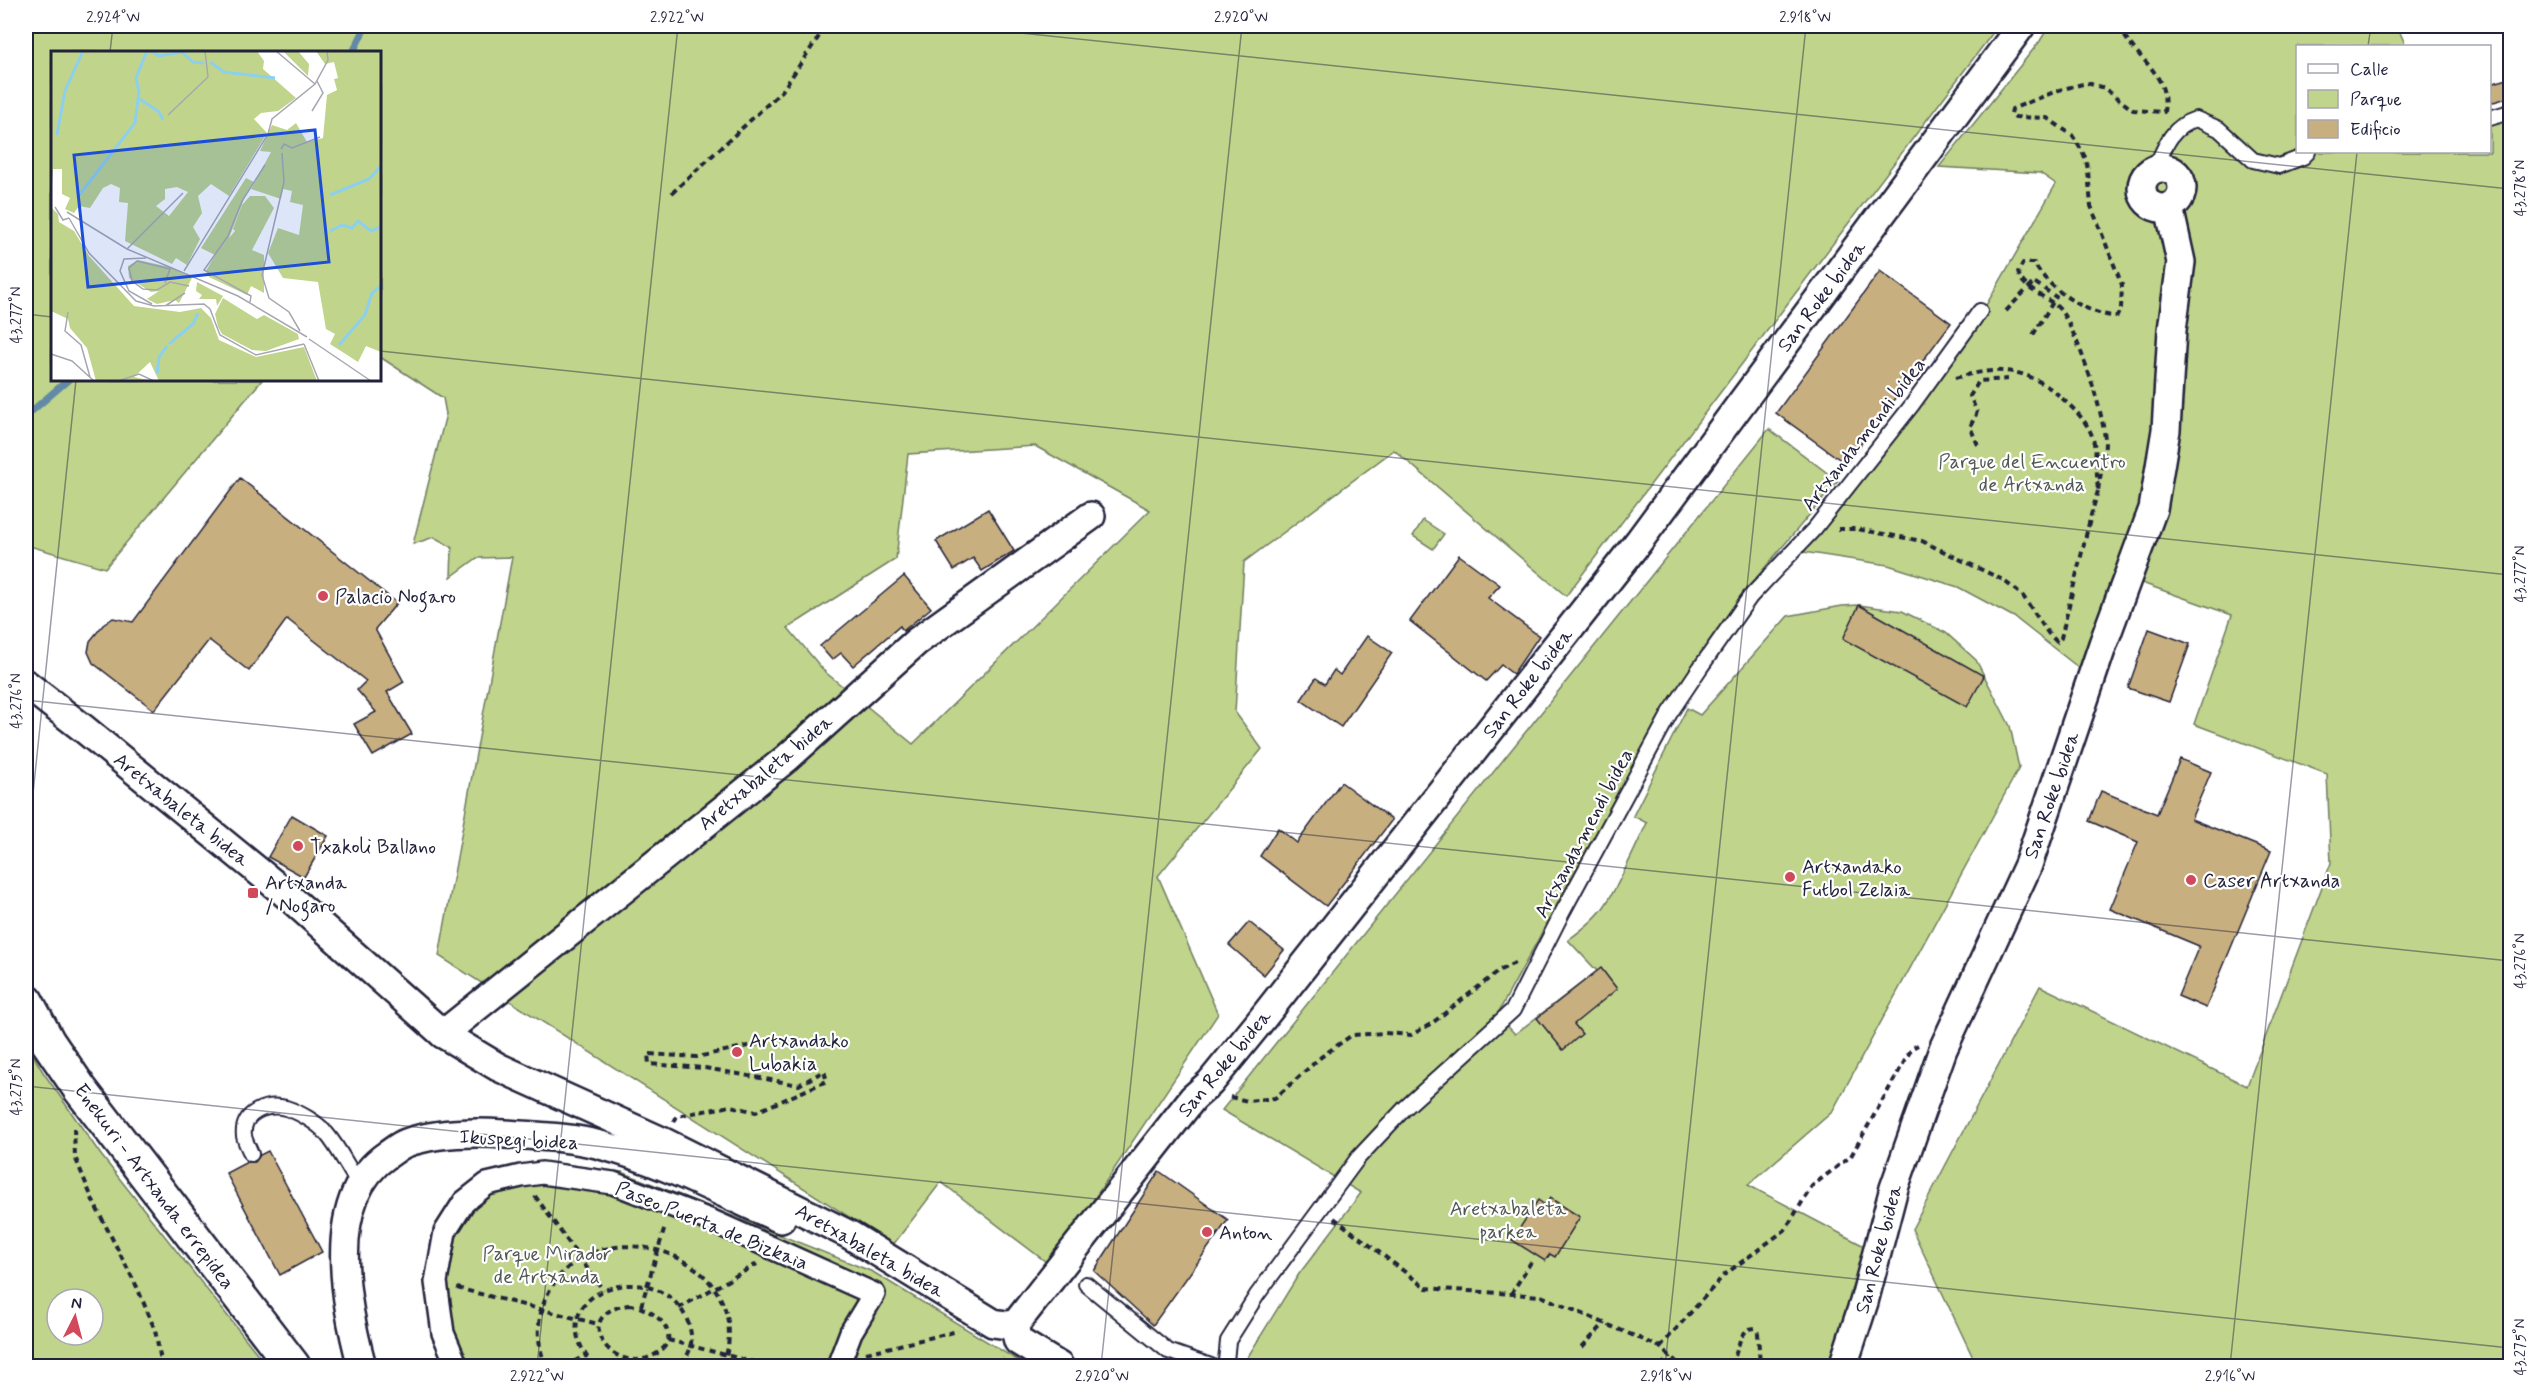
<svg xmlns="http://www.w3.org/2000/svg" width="2536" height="1392" font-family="Mynerve,sans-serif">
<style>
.green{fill:#c0d58b;stroke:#717c63;stroke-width:1.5;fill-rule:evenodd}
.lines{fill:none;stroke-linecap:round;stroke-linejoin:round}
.stream{stroke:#628aa6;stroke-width:7}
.building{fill:#c8af7f;stroke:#22223b;stroke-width:1.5}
.service-casing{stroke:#22223b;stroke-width:18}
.pedestrian-casing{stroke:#22223b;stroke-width:26}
.minor-casing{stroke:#22223b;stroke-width:32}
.tertiary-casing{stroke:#22223b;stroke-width:38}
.path{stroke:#22223b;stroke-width:4;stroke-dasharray:6 4.5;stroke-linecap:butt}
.service{stroke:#fff;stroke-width:14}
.pedestrian{stroke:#fff;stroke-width:21}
.minor{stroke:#fff;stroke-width:27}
.tertiary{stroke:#fff;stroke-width:33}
.path-bridge{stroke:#22223b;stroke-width:4;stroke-dasharray:6 4.5;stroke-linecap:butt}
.ticks{fill:none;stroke:#22223b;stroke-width:1.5;stroke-opacity:0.45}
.poi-dot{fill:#d1495b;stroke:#fff;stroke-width:2}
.labels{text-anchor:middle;stroke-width:4.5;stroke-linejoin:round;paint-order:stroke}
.street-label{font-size:20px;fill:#22223b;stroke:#fff}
.park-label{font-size:20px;fill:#515853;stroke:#fff}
.poi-label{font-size:20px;fill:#22223b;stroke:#fff;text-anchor:start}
.inset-river{fill:none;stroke:#8cd0ee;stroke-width:3}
.inset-road{fill:none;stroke:#a7a7b1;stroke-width:1.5}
.view{fill:#1d4ed8;fill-opacity:0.15;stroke:#1d4ed8;stroke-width:3}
.inset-edge{fill:none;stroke:#22223b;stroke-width:3}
.neatline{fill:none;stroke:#22223b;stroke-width:2}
.ticks-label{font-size:15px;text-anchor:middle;fill:#22223b}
</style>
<rect width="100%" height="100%" fill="#fff"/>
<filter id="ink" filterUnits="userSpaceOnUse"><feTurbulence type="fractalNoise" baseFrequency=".0167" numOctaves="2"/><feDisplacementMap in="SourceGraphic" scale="12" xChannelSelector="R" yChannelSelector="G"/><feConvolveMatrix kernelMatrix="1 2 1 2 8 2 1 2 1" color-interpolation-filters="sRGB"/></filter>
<g filter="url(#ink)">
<!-- green -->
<g class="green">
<path d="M26 26H1998L1566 596 1394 450 1244 562 1235 712 1262 749 1158 876 1218 1014 1050 1265 941 1182 893 1245 439 956 512 557 477 558 451 577 452 547 434 537 413 544 446 414 443 398 380 357V52H52V380H262L105 568 26 545ZM1035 446 1150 510 913 744 825 672 788 628 896 559 908 454Z"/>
<path d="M2049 26H2397L2406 46H2298V152H2490V117L2510 114V1366H1977L1912 1229 2040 986 2247 1086 2331 863 2327 774 2194 724 2232 615 2139 582 2131 600 2102 686 2014 617 1958 587 1888 565 1803 552 1985 307 2056 184 2040 173 1939 167 2040 41Z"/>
<path d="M1769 429 1838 481 1740 597 1658 719 1497 1015 1515 1034 1597 971 1568 940C1582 930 1597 918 1606 904 1622 879 1634 850 1647 823L1633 816 1687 708 1700 715 1788 616 1842 606 1859 605 1902 611 1946 633 1976 660 2010 726 2019 768 1832 1112 1748 1185 1866 1247 1835 1366H1261L1247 1358 1299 1274 1361 1193 1222 1110Z"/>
<path d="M1423 520 1444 534 1433 549 1413 536Z"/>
<path d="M26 1043 43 1072 101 1155 267 1366H26ZM57 1299H93V1335H57Z"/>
<path d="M544 1162 622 1172 873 1272 1027 1366H449C442 1337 433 1307 429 1277 424 1239 447 1193 482 1177 501 1169 523 1166 544 1162Z"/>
</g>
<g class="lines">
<!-- stream -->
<g class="stream">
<path d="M353 52 366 26"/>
<path d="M26 416 68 380"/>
</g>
</g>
<!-- building -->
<g class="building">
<path d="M2511 78V97L2490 103V84Z"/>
<path d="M1880 271 1951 323 1846 464 1776 413Z"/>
<path d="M240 478 397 603 375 629 404 682 387 692 412 734 373 756 354 724 376 712 357 690 366 681 287 619 249 671 209 640 154 710 93 663 88 652 90 641 103 625 113 618 133 622Z"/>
<path d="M988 509 1014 551 982 571 973 558 954 570 936 541Z"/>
<path d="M1459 555 1500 585 1488 598 1539 636 1513 674 1501 665 1486 681 1410 621Z"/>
<path d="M904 576 931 608 903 631 900 626 853 666 841 653 832 660 820 646Z"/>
<path d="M1859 605 1984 676 1967 707 1843 639Z"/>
<path d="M2149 629 2190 644 2169 702 2128 688Z"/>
<path d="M1367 636 1392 653 1341 727 1301 700 1316 678 1325 684 1334 670 1340 675Z"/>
<path d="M2180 759 2211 772 2191 819 2271 851 2206 1008 2178 996 2199 946 2110 909 2138 842 2089 821 2101 791 2157 814Z"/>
<path d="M1341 782 1392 820 1326 906 1260 856 1278 828 1297 843Z"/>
<path d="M292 815 328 836 304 877 268 857Z"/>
<path d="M1249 922 1284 950 1264 975 1229 945Z"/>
<path d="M1601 968 1617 989 1574 1024 1582 1034 1563 1050 1537 1018Z"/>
<path d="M268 1151 322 1252 280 1275 226 1173 247 1162H255L260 1155Z"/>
<path d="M1159 1171 1228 1220 1153 1325 1094 1271Z"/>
<path d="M1550 1198 1580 1217 1555 1257 1550 1254 1545 1261 1512 1240 1538 1200 1545 1205Z"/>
</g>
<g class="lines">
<defs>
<g id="service">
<path d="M2490 118 2510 112"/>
<path d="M2155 169C2165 146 2171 127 2196 119L2219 129 2253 160 2279 166 2303 157 2308 152"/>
<path d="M251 1154C249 1148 245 1142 244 1136 241 1112 267 1103 286 1108 299 1112 318 1123 326 1133 339 1148 348 1168 359 1184"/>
<path d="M1086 1284 1168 1351 1211 1366"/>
<path d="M1230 1366 1226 1361 1228 1341 1257 1295 1358 1158 1405 1108 1513 1010 1561 915 1670 713 1700 668 1750 597 1815 528 1912 405 1980 311"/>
</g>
<path id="pedestrian" d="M457 1366 443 1333 436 1282 445 1232 464 1202 487 1184 521 1176 542 1173 613 1183 712 1221 874 1294 851 1332 838 1366"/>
<g id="minor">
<circle cx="2162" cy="188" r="20"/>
<path d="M26 684 84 729 280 889 443 1034 498 1067 664 1142 850 1235 993 1323 1014 1326"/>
<path d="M443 1034 787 758 916 642 1091 516"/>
<path d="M1014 1326 1193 1098 1210 1083 1258 1024 1639 541 2021 26"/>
<path d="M1014 1326 1018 1341 1059 1366"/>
<path d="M362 1366C345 1304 324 1198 387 1155 393 1151 400 1145 406 1143 437 1132 474 1132 505 1134 539 1136 572 1137 604 1146 665 1162 723 1194 781 1219"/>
<path d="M1843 1366 1864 1302 1894 1188 1943 1049 2028 865 2103 644 2153 509 2166 430 2172 330 2181 262 2169 207"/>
</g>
<path id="tertiary" d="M26 1001 48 1042 80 1089 293 1366"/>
</defs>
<!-- service casing -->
<use href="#service" class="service-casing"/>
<!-- pedestrian casing -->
<use href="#pedestrian" class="pedestrian-casing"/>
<!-- minor casing -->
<use href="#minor" class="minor-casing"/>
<!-- tertiary casing -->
<use href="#tertiary" class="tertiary-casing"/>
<!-- path -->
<g class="path">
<path d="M735 26 737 27 751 26"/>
<path d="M672 193 782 91 826 26"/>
<path d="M1955 378C2001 365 2031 368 2066 402 2076 411 2084 419 2090 431 2098 448 2096 473 2098 491 2100 475 2105 457 2105 441 2104 413 2078 334 2061 311 2050 296 2023 292 2018 272L2023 263H2034C2046 287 2090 317 2117 316L2121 308 2122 285 2091 206 2088 171 2086 159 2079 146 2072 135 2047 118 2015 117 2011 114 2012 109 2059 90 2087 83 2104 88 2133 110 2164 112C2170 69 2132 59 2120 26"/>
<path d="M1978 445 1970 427 1977 412 1970 396 1979 381 2008 379"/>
<path d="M1838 529H1857L1922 541 2003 580 2023 596 2048 633 2057 642 2061 638 2091 515 2098 491"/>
<path d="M1230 1097 1248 1101 1275 1098 1321 1057 1352 1035 1385 1033 1411 1035 1431 1024 1500 970 1517 962"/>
<path d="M674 1122 677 1116 731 1106 756 1112 827 1081 824 1071 799 1085 705 1068 649 1064 648 1054 697 1057 766 1042"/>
<path d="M74 1128 75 1157 94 1203 137 1287 155 1330 162 1366"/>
<path d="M535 1196 603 1290"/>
<path d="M1334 1218 1426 1288 1541 1296 1660 1347 1681 1366"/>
<path d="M457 1288 598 1324"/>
<path d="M1511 1294 1531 1262"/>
<path d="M629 1305C654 1307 688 1337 654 1355 612 1378 567 1313 629 1305Z"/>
<path d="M641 1306 665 1227"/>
<path d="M679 1308 757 1264"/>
<path d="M668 1340 769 1366"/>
<path d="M1582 1347 1605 1323"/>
<path d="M1660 1347 1724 1275 1785 1230 1812 1186 1851 1156 1912 1048 1918 1045"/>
<path d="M866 1353 958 1331"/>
<path d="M546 1366C537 1345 536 1322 545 1300 587 1198 763 1253 723 1366"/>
<path d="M565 1366 585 1356"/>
<path d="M594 1366C529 1290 664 1250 689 1325 694 1342 691 1354 679 1366"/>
<path d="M624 1366 626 1359"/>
<path d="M996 1366 1003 1358"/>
<path d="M1661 1366 1670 1356"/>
<path d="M1732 1366 1741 1337 1748 1329 1755 1328 1758 1333 1760 1366"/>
</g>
<!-- service -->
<use href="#service" class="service"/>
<!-- pedestrian -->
<use href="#pedestrian" class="pedestrian"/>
<!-- minor -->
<use href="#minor" class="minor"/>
<!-- tertiary -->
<use href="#tertiary" class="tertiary"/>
<!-- path-bridge -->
<path class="path-bridge" d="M2006 311 2034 282 2056 297 2033 335"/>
</g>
</g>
<!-- ticks -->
<path class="ticks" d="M954 26 2510 189M2368 46 2371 26M110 52 113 26M26 314 52 317M380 351 2510 575M26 700 2510 961M26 861 76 380M26 1086 2510 1348M537 1366 678 26M1101 1366 1242 26M1665 1366 1806 26M2230 1366 2357 152"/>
<!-- markers -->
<g class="poi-dot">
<circle cx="323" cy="596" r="6"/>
<circle cx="298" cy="846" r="6"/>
<circle cx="1790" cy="877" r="6"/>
<circle cx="2191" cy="880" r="6"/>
<rect x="247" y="887" width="12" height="12" rx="3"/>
<circle cx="737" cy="1052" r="6"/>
<circle cx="1207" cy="1232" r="6"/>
</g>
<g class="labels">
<!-- street labels -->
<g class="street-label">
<text transform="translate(1821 296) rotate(-53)" y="7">San Roke bidea</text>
<text transform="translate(1863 434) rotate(-52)" y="7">Artxandamendi bidea</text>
<text transform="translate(1527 683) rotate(-52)" y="7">San Roke bidea</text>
<text transform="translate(765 772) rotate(-40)" y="7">Aretxabaleta bidea</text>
<text transform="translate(2051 795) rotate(-71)" y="7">San Roke bidea</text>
<text transform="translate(182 809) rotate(39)" y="7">Aretxabaleta bidea</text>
<text transform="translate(1583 833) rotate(-62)" y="7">Artxandamendi bidea</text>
<text transform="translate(1224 1063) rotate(-50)" y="7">San Roke bidea</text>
<text transform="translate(519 1139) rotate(3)" y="7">Ikuspegi bidea</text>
<text transform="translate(155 1186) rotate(53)" y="7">Enekuri - Artxanda errepidea</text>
<text transform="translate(712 1225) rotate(22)" y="7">Paseo Puerta de Bizkaia</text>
<text transform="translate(1878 1249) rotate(-75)" y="7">San Roke bidea</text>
<text transform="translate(870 1250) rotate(30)" y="7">Aretxabaleta bidea</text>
</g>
<!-- park labels -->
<g class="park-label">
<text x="2032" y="468">Parque del Encuentro<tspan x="2032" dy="23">de Artxanda</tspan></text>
<text x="1508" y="1215">Aretxabaleta<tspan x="1508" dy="23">parkea</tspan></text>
<text x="547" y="1260">Parque Mirador<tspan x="547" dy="23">de Artxanda</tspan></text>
</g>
<!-- poi labels -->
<g class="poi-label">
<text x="335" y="603">Palacio Nogaro</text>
<text x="310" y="853">Txakoli Ballano</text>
<text x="1802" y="873">Artxandako<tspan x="1802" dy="23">Futbol Zelaia</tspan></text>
<text x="2203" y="887">Caser Artxanda</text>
<text x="265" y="889">Artxanda<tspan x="265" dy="23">/ Nogaro</tspan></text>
<text x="749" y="1047">Artxandako<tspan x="749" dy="23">Lubakia</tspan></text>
<text x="1219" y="1239">Anton</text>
</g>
</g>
<!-- overview -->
<g transform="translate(51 51)">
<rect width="330" height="330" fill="#fff"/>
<path d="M0 0H206L213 10 212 18 245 47 227 60 210 62 203 68 216 82 178 145 160 133 147 145 151 162 142 176 149 188 136 214 125 207 121 213 74 190 77 152 68 151 69 137 60 133 52 137 39 157 28 155 23 162 14 158 19 147 11 143V118H2L0 149ZM126 136 137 141 118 165 105 155 114 148V138ZM232 0H247L258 13 257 25ZM265 0H330V301L315 295 307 311 279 293 284 283 275 278 267 231 232 227 217 202 227 177 248 184 252 154 239 151 241 140 232 138 230 148 200 138 220 101 209 100 221 74 236 79 245 72 256 91 272 87 276 44 286 39 283 28 287 27 283 11 274 13ZM195 127 203 131 195 143 178 187 184 180 182 178 191 154 199 145H214L223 157 201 199 213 204V242L200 235 196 244 158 226 155 220 164 204 150 197ZM0 156 7 163 8 171 23 180 38 205 83 255 129 261 150 257 160 267 168 289 205 306 253 296 266 330H108L99 311 83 326 101 330H45L36 297 19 277 17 268 0 260ZM87 209 119 216 141 227 128 252 124 249 106 253 96 248 108 240 100 241 78 227 77 215ZM146 231 172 245 166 255 165 248H148L151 244 145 240ZM172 247 206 268 213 264 247 283 248 288 215 300 201 299 171 283 167 276 164 263Z" fill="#c0d58b" fill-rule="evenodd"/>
<path class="inset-river" d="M100 0 108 5 131 1 142 11 153 12M159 11 173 21 224 27M89 48 108 61 112 69M6 84 14 40 32 0M279 144 318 128 330 115M26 147 84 72 88 41 85 27 96 0M279 180 291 174 301 177 307 170 320 180 330 176M118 293 142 273 147 262M288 294 314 264 321 242 330 235M106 322 108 306 116 295"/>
<path class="inset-road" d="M225 0 264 33M261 60 272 42 266 30M117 64 157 26 154 0M230 98 233 93 241 97 269 86M231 102 233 131 211 224 218 247 238 261 249 280M4 156 12 169 18 167M16 161 76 198 187 245 256 286M18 167 38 202 85 250 103 255 153 253 159 258 169 284 205 304 253 293M76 198 132 142M95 207 73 208 69 220 78 240 101 253M133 220 217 83 221 68 264 33 277 9 276 0M114 232 119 218 86 210 78 217 81 230 92 238 106 239 119 231 138 235M199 251 200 245 153 219 177 185 191 150 214 114M114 255 134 242M17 261 14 280 30 294 39 326M258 288 320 330M253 293 268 330M0 303 21 310 43 330M67 330 88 323 103 330"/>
<path class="view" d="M264 79 278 211 37 236 23 104Z"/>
<rect width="330" height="330" class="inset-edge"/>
</g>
<!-- margin -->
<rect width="2536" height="1392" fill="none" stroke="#fff" stroke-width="66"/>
<!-- legend -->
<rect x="2296" y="45" width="195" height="108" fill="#ffffff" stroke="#a7a7b1" stroke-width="1.5"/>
<rect x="2308" y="64" width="30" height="9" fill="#ffffff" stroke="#a7a7b1" stroke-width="1.5"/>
<text x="2350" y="75" font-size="18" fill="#22223b">Calle</text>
<rect x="2308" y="90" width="30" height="18" fill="#c0d58b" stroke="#a7a7b1" stroke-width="1.5"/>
<text x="2350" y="105" font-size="18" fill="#22223b">Parque</text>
<rect x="2308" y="120" width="30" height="18" fill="#c8af7f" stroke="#a7a7b1" stroke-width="1.5"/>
<text x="2350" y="135" font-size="18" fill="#22223b">Edificio</text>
<!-- north arrow -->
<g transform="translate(75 1317) rotate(6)"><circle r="28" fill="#ffffff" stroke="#a7a7b1" stroke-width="1.5"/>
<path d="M0-4.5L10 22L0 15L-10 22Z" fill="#d1495b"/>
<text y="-9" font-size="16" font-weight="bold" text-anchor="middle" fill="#22223b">N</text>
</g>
<rect x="33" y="33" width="2470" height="1326" class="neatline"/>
<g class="ticks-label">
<text x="113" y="22">2.924°W</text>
<text x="677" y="22">2.922°W</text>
<text x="1241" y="22">2.920°W</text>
<text x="1805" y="22">2.918°W</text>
<text transform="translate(2520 188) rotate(-90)" y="5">43.278°N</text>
<text transform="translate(16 315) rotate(-90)" y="5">43.277°N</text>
<text transform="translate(2520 574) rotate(-90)" y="5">43.277°N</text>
<text transform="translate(16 701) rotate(-90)" y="5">43.276°N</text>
<text transform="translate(2520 961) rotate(-90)" y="5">43.276°N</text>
<text transform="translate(16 1087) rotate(-90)" y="5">43.275°N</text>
<text transform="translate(2520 1347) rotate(-90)" y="5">43.275°N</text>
<text x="537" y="1381">2.922°W</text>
<text x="1102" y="1381">2.920°W</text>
<text x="1666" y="1381">2.918°W</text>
<text x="2230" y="1381">2.916°W</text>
</g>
</svg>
